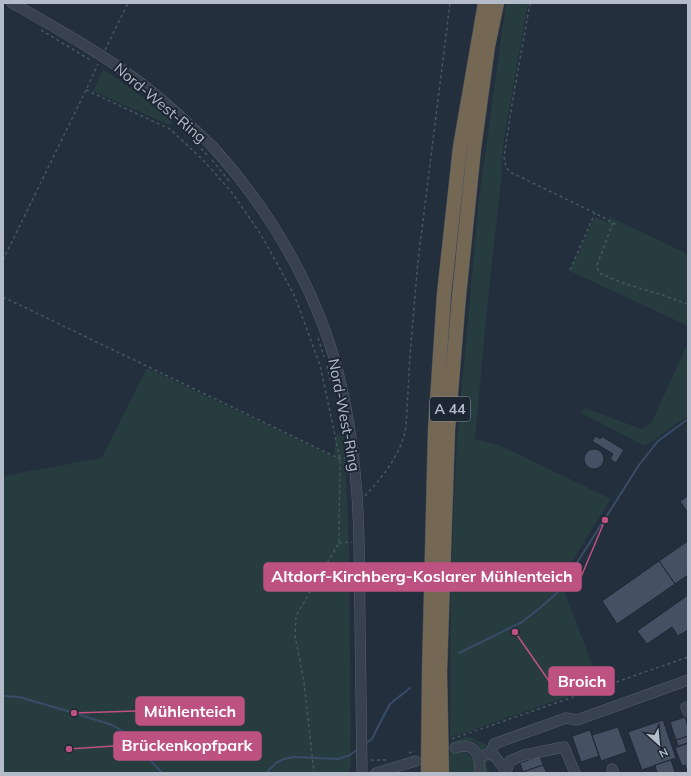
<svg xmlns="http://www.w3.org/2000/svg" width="691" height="776" font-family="Mulish,sans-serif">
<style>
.green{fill:#263c3f}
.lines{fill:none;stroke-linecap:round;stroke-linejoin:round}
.stream{stroke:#394c67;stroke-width:2}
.building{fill:#455162;stroke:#1f2835}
.minor-casing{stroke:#565f6c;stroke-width:11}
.highway-casing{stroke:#434c59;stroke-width:15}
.path{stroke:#44595c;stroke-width:1.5;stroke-dasharray:3 3;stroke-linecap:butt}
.minor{stroke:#38414e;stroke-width:10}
.highway{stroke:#746855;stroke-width:14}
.labels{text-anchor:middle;stroke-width:4;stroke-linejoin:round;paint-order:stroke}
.shield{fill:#1d2633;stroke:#878f9c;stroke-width:1}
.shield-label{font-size:14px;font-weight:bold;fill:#b4bcc9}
.street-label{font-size:15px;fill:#b4bcc9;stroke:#1d2633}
.leader{fill:none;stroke:#bd5182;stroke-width:1.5}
.callout-dot{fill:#bd5182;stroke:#1d2633;stroke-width:1.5}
.callout{fill:#bd5182;stroke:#bd5182;stroke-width:1.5}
.callout-label{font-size:16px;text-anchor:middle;font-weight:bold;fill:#fff}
</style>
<rect width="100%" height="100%" fill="#242f3e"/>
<!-- green -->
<g class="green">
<path d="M506 3H528L504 138 501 168 502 172 488 298 475 439 499 445 611 499 560 580 600 685 450 738 451 571 457 440 479 198Z"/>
<path d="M103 69 144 98 173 122 169 125 93 91Z"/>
<path d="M595 217 608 223 610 217 688 254V326L570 271Z"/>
<path d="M688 342V416L645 446 581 413 584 408 642 429 652 422Z"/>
<path d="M147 368 334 457 336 435 344 432 349 544 351 763 349 771 346 773H3V476L102 458Z"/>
<path d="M465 737H471L486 745 491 751 495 759 486 763 490 773H484C483 761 485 739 466 741 461 741 455 744 450 745V743Z"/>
<path d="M462 751C474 757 475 761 476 773H450V754Z"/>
</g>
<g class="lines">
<!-- stream -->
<g class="stream">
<path d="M459 653 522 622 541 607 559 591 639 465 658 441 688 419"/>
<path d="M3 696 19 697 74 713 112 725 124 732 162 773"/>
<path d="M365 744 372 739 380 723 390 704 410 688"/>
<path d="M266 773 276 763 284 759 294 757 338 759 350 755 358 749"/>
</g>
</g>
<!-- building -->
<g class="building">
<path d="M596 436 600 439 601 437H603L624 450 616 463 610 459 613 454 592 441Z"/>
<circle cx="594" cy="459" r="10"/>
<path d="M688 496V513L680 501Z"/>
<path d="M688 541V575L675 584 659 561Z"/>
<path d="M659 561 675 584 617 624 602 601Z"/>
<path d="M688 595V630L678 636 672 627 647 644 637 631Z"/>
<path d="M685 717 688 727V736L676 740 670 722Z"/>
<path d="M663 720 676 758 642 770 628 732Z"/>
<path d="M618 727 627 752 601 761 592 735Z"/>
<path d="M590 730 599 756 581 762 572 736Z"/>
<path d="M688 736V743L678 746 676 740Z"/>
<path d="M688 743V773L685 765 682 766 675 748Z"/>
<path d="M540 756 543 765 523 772 520 763Z"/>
<path d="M671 760 675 772 674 773H657L655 765Z"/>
<path d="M543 765 547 773H524L523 772Z"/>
</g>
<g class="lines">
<defs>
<g id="minor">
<path d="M12 3C56 28 101 53 142 84 160 98 177 113 194 129 200 135 207 141 213 147 271 211 316 289 338 372 352 428 358 484 359 541L362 773"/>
<path d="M686 707 688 712"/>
<path d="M455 748C458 747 462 746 465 746 479 747 480 762 480 773"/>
<path d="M491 753 494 744 566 718 577 720 688 680"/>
<path d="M485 755 491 753 497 759 506 771"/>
<path d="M612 769 614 773"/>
<path d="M376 773 416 761"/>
<path d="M507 773 506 771 510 761 524 755 564 747 575 773"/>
</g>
<g id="highway">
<path d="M428 773 429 673 435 431 444 294 460 147 485 3"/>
<path d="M442 773 440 672 448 430 459 296 474 149 488 46 497 3"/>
</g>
</defs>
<!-- minor casing -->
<use href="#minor" class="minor-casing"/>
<!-- highway casing -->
<use href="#highway" class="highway-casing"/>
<!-- path -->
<g class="path">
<path d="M530 3 512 104 504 157 506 167 510 172 595 213 617 225"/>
<path d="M41 30 92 61"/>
<path d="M105 50 128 3"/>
<path d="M86 90 170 129 203 160 233 194 260 233 278 265 295 297 320 365 340 459 339 543 296 616 295 636 304 682 314 773"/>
<path d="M197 144 208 156"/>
<path d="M212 160 230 182"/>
<path d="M613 223 597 265 599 273 623 283 656 293 688 304"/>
<path d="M3 260 86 90 98 64"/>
<path d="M570 270 595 213"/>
<path d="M3 297 340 459 346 458"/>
<path d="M318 338 324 357"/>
<path d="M327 366 331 384"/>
<path d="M365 496C383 476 401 455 406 427L410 355 418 261 450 3"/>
<path d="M339 543 352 542"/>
<path d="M452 739 688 657"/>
<path d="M409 753 415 751"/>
<path d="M371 760H387"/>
</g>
<!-- minor -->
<use href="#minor" class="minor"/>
<!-- highway -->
<use href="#highway" class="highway"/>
</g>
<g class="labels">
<!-- shield labels -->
<rect class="shield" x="430" y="397" width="40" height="24" rx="3"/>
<g class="shield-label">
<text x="450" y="414">A 44</text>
</g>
<!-- street labels -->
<g class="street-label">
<text transform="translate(160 103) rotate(40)" y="5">Nord-West-Ring</text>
<text transform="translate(344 415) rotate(79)" y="5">Nord-West-Ring</text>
</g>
</g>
<!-- callouts -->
<path class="leader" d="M605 520L581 577M515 632L549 681M74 713L136 711M69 749L114 746"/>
<g class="callout-dot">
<circle cx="605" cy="520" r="4"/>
<circle cx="515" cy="632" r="4"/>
<circle cx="74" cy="713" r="4"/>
<circle cx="69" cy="749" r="4"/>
</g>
<g class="callout">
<rect x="264" y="563" width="317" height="28" rx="4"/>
<rect x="549" y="667" width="65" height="28" rx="4"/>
<rect x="136" y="697" width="108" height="28" rx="4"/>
<rect x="114" y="732" width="147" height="28" rx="4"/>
</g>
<g class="callout-label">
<text x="422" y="582">Altdorf-Kirchberg-Koslarer Mühlenteich</text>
<text x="582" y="687">Broich</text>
<text x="190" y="717">Mühlenteich</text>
<text x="187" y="751">Brückenkopfpark</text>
</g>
<!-- border -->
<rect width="691" height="776" fill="none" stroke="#b4bcc9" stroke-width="8"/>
<!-- north arrow -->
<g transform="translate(659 744) rotate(153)" stroke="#1d2633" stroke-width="3" paint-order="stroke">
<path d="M0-3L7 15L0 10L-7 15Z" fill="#b4bcc9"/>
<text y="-6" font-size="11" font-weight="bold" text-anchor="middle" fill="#b4bcc9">N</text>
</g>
</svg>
